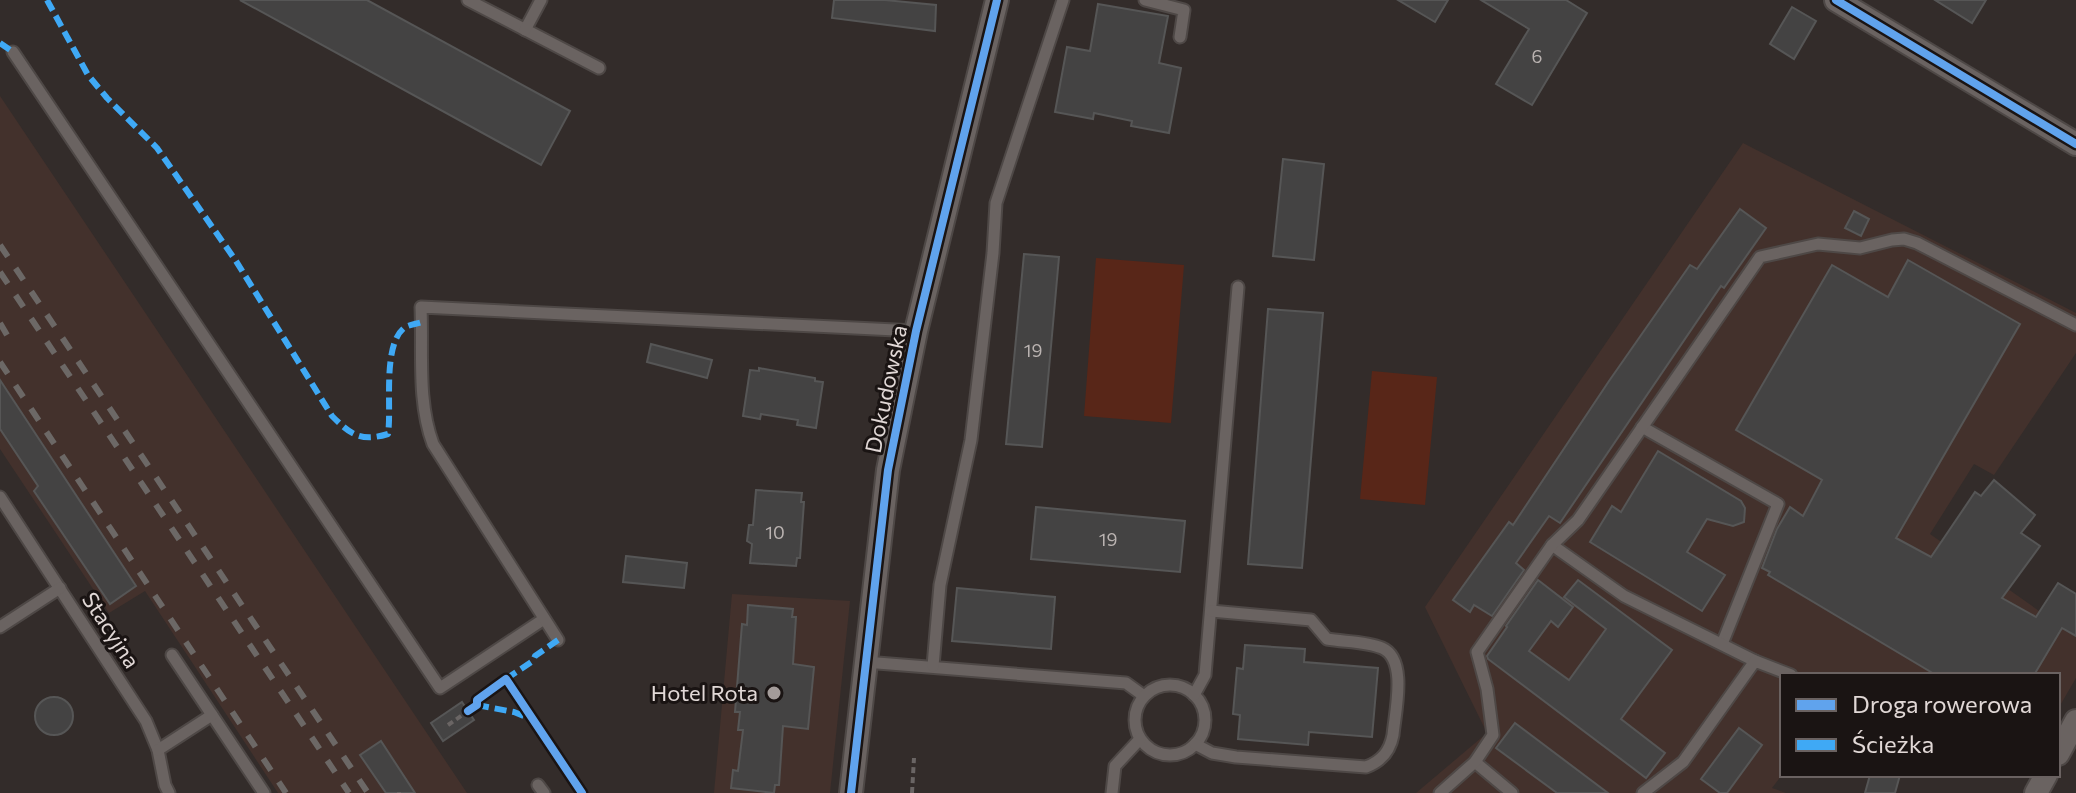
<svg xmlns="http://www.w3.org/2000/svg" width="2076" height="793" font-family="Commissioner,sans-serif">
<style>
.built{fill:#43312c}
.green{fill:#582618}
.building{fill:#444343;stroke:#565656;stroke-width:2}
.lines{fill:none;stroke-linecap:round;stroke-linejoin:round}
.service-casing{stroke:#4e4846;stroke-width:15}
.minor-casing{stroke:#4e4846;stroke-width:26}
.path{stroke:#6a6564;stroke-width:4;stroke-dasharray:6 4;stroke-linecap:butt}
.service{stroke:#6a6361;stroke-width:11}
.minor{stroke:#6a6361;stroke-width:22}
.rail{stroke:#6c6866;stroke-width:6;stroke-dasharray:14 14;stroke-linecap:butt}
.quiet{stroke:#3fa9f5;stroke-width:6;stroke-dasharray:12 6;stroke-linecap:butt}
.cycleway-casing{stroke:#1a1413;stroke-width:13}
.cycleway{stroke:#60a3ed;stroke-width:8}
.poi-dot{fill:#a49c9a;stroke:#1a1413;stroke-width:3}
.labels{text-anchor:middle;stroke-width:6;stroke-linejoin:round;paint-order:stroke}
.number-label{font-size:18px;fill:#bab3b1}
.street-label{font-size:22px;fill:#e1d8d6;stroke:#1a1413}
.poi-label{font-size:22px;fill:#e1d8d6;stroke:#1a1413;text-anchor:end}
</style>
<rect width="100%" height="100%" fill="#332c2a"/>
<!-- built -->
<g class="built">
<path d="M0 96 467 793H278L145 591 109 613 0 449Z"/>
<path d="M1743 143 2076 313V353L1994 475 1974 464 1930 534 2076 637V678L2058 709V675H1782V775L1772 788 1786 793H1416L1487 733 1425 607Z"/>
<path d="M732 594 850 601 830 793H714Z"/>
</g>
<!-- green -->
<g class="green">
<path d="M1096 258 1184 265 1171 423 1084 416Z"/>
<path d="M1372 371 1437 377 1425 505 1360 499Z"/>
</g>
<!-- building -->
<g class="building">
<path d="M240 0H367L570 111 541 165Z"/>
<path d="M834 0H885L936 5 935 31 832 18Z"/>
<path d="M1398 0H1448L1435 22Z"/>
<path d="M1481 0H1566L1587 13 1532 105 1496 84 1529 29Z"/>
<path d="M1935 0H1986L1972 23Z"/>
<path d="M1098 4 1168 16 1159 63 1181 68 1169 133 1131 126 1132 121 1094 113 1093 119 1055 112 1067 47 1090 51Z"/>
<path d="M1792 7 1816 21 1794 59 1770 44Z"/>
<path d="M1283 159 1324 164 1314 260 1273 256Z"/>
<path d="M1740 209 1766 228 1724 288 1721 286 1560 523 1549 516 1516 563 1524 570 1492 616 1474 605 1470 612 1453 600 1509 522 1513 525 1609 381 1690 265 1697 269Z"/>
<path d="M1854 211 1869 219 1861 236 1845 228Z"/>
<path d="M1024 254 1059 257 1042 447 1006 444Z"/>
<path d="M1908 260 2020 324 1896 538 1931 557 1975 492 1981 496 1994 480 2035 515 2021 533 2040 546 2002 598 2036 617 2058 583 2076 594V636L2062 628 2034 675H1936L1768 575 1770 572 1762 568 1777 529 1790 507 1803 516 1822 480 1736 430 1832 265 1888 297Z"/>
<path d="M1268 309 1323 313 1302 568 1248 564Z"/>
<path d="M651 344 712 360 707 378 647 362Z"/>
<path d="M759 368 815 378V381L823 382 816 428 797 425 798 420 761 414 760 419 743 416 750 370 759 371Z"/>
<path d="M0 380 136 586 110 604 34 491 38 486 0 429Z"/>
<path d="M1658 451 1741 501 1745 508 1744 522 1733 526 1707 519 1687 552 1725 575 1702 611 1590 542 1612 506 1621 512Z"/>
<path d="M756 490 802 493 801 502H804L800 558H797L796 566 750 563 752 544 747 541 749 525H753Z"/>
<path d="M1036 507 1185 521 1180 572 1031 559Z"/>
<path d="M626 556 687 563 684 588 623 582Z"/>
<path d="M1538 580 1573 607 1558 627 1551 621 1529 651 1569 680 1606 629 1564 597 1578 580 1672 650 1621 719 1665 753 1646 778 1488 659 1487 656 1507 627 1506 626Z"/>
<path d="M957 588 1055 597 1051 649 952 641Z"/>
<path d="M748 605 793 609 792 617H796L793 664 814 667 808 729 783 726 779 785H775L774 793 731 788 733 770 738 771 743 730H738L740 712H735L742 624 747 625Z"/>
<path d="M1245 645 1305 649 1304 662 1378 668 1372 737 1309 732 1308 745 1238 739 1240 715 1233 714 1237 668 1243 669Z"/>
<circle cx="54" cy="716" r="19"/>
<path d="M462 702 474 720 443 741 431 723Z"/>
<path d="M1515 723 1608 793H1557L1496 748Z"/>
<path d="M1739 728 1762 745 1727 793H1720L1701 779Z"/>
<path d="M381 741 415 793H386L360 755Z"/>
<path d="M1870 775H1900L1895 793H1865Z"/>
</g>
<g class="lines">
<defs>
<g id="service">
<path d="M468 0 599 68"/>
<path d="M1145 0 1184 10 1180 37"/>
<path d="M525 30 541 0"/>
<path d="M13 52 440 688 544 619"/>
<path d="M1642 427 1778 504 1722 644"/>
<path d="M0 497 146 721 158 750 165 785 169 793"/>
<path d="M1552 545 1624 596 1755 661"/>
<path d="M0 627 60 588"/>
<path d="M558 640 433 444C417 401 423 353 421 307L916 331"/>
<path d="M865 662 1126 683 1144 696"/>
<path d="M933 666 940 585 971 440 993 253 996 203 1063 0"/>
<circle cx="1170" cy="720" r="35"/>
<path d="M1194 695 1205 675 1238 287"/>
<path d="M212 715 264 793"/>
<path d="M1195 744 1212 753 1236 757 1366 767C1382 761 1390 751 1393 735 1395 712 1408 659 1382 648 1366 641 1344 642 1327 639L1311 620 1211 611"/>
<path d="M158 750 212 715 172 655"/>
<path d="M1475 762 1512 793"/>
<path d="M538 785 544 793"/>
<path d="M1112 793 1115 766 1140 739"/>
<path d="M1440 793 1475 762 1493 735 1487 689 1477 652 1552 545 1578 520 1760 257 1818 244 1860 248 1892 240 1904 239 1917 243 2076 325"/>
<path d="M1643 793 1683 762 1755 661 1791 675"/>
</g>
<g id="minor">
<path d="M1836 0 2076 144"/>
<path d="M2058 754 2076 721"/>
<path d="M851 793 888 470 916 331 997 0"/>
<path d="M2036 793 2046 775"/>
</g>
</defs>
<!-- service casing -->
<use href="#service" class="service-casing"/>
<!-- minor casing -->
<use href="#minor" class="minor-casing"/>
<!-- path -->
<g class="path">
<path d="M448 725 468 711"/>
<path d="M399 792V793"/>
<path d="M912 793 914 758"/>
</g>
<!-- service -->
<use href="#service" class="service"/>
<!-- minor -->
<use href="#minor" class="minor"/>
<!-- rail -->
<g class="rail">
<path d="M0 245 368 793"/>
<path d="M0 272 349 793"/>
<path d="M0 323 7 335"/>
<path d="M0 362 286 793"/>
</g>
<!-- quiet -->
<g class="quiet">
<path d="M47 0 88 75 107 98 157 148 236 261 332 416C351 435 361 442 388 434 392 408 382 346 404 328 408 325 416 324 422 322"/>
<path d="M0 43 13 52"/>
<path d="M506 679 533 661 535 656 558 640"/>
<path d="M477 705 514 712 529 718"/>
</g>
<defs>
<g id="cycleway">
<path d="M1836 0 2076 144"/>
<path d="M468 711 477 705V700L506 679 582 793"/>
<path d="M851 793 888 470 916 331 997 0"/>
</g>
</defs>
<!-- cycleway casing -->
<use href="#cycleway" class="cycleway-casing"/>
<!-- cycleway -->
<use href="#cycleway" class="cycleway"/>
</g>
<!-- markers -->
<circle class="poi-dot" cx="774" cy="693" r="8"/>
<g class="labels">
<!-- number labels -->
<g class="number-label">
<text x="1537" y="63">6</text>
<text x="1033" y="357">19</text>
<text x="775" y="539">10</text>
<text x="1108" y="546">19</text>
</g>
<!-- street labels -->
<g class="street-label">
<text transform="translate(886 389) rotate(-78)" y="8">Dokudowska</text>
<text transform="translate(111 630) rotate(57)" y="8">Stacyjna</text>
</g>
<!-- poi labels -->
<g class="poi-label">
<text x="758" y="701">Hotel Rota</text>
</g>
</g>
<!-- legend -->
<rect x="1780" y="673" width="280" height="104" fill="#1a1413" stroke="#6a6261" stroke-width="2"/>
<rect x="1796" y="699" width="40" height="12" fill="#60a3ed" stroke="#6a6261" stroke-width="2"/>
<text x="1852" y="713" font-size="24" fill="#e1d8d6">Droga rowerowa</text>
<rect x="1796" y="739" width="40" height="12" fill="#3fa9f5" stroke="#6a6261" stroke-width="2"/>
<text x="1852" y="753" font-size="24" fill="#e1d8d6">Ścieżka</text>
</svg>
